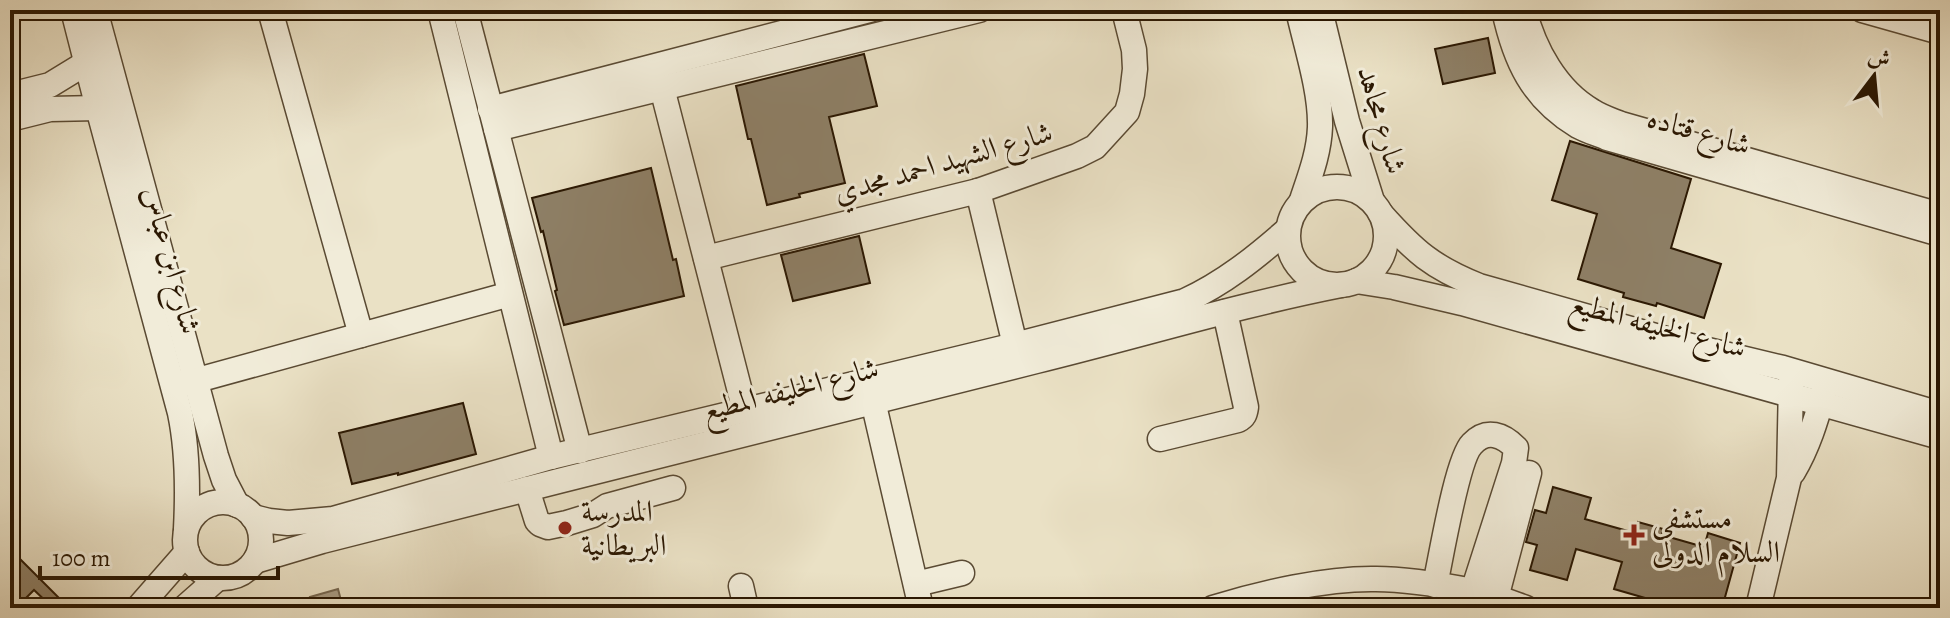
<svg xmlns="http://www.w3.org/2000/svg" width="1950" height="618" font-family="Alegreya,Amiri,serif">
<style>
.water{fill:#a99c83;stroke:#76674f;stroke-width:2}
.building{fill:#8e8067;stroke:#2a1702;stroke-width:2}
.lines{fill:none;stroke-linecap:round;stroke-linejoin:round}
.minor-casing{stroke:#5a4a33;stroke-width:27}
.minor{stroke:#f1ecd9;stroke-width:24}
.poi-dot{fill:#8f2418;stroke:#f1ecd9;stroke-width:3}
.labels{text-anchor:middle;stroke-width:6;stroke-linejoin:round;paint-order:stroke}
.street-label{font-size:30px;fill:#2a1702;stroke:#f1ecd9}
.poi-label{font-size:30px;fill:#2a1702;stroke:#f1ecd9;text-anchor:start}
</style>
<rect width="100%" height="100%" fill="#eae1c5"/>
<filter id="stains"><feTurbulence type="fractalNoise" baseFrequency=".0025" numOctaves="4"/><feColorMatrix values="0 0 0 0 .2 0 0 0 0 .09 0 0 0 0 .02 0 0 0 .5 -.17"/></filter>
<radialGradient id="worn" r=".72"><stop offset=".6" stop-color="#630" stop-opacity="0"/><stop offset="1" stop-color="#630" stop-opacity=".3"/></radialGradient>
<!-- water -->
<path class="water" d="M338 589 343 608H313L310 597Z"/>
<!-- building -->
<g class="building">
<path d="M1488 38 1495 73 1443 84 1435 49Z"/>
<path d="M864 54 877 106 829 117 845 183 799 194 800 197 767 205 751 139H748L736 86Z"/>
<path d="M1570 141 1691 179 1671 248 1721 264 1704 318 1657 303 1656 306 1623 297 1624 293 1578 279 1597 214 1552 200Z"/>
<path d="M651 168 673 260 676 259 684 296 564 325 555 291 557 290 543 231 541 232 532 198Z"/>
<path d="M859 236 870 283 793 301 781 255Z"/>
<path d="M463 403 476 454 398 475V473L352 484 339 433Z"/>
<path d="M1553 487 1591 498 1585 519 1635 533 1638 522 1663 529 1662 535 1704 547 1708 533 1740 543 1722 608H1658L1659 602 1614 589 1622 562 1576 549 1567 580 1530 570 1537 545 1526 542 1535 510 1546 513Z"/>
<path d="M10 549 69 608H53L34 590 19 605 10 596Z"/>
</g>
<g class="lines">
<defs>
<g id="minor">
<path d="M73 10 98 108 180 413C188 451 188 490 186 529"/>
<path d="M95 10 216 456 224 480 237 505"/>
<path d="M270 10 361 335"/>
<path d="M440 10 551 457"/>
<path d="M465 10 580 451"/>
<path d="M1298 10C1306 46 1321 91 1320 127 1319 153 1310 176 1302 200"/>
<path d="M1320 10 1347 121 1372 201"/>
<path d="M1504 10C1515 61 1532 98 1578 126 1587 131 1598 134 1607 138L1940 234"/>
<path d="M1524 10C1534 49 1556 90 1592 111 1601 117 1611 120 1621 124L1940 215"/>
<path d="M1862 10 1940 32"/>
<path d="M1938 10 1940 11"/>
<path d="M662 88 745 411"/>
<path d="M10 95 50 85 86 63"/>
<path d="M490 109 870 10"/>
<path d="M10 119 50 109 98 108"/>
<path d="M496 129 979 10"/>
<circle cx="1337" cy="236" r="49"/>
<path d="M978 191 1015 345"/>
<path d="M1381 214C1415 252 1432 267 1479 286L1691 346 1783 368 1940 414"/>
<path d="M706 258 978 191 1077 156 1095 147 1127 112 1132 94 1135 69 1134 50 1124 10"/>
<path d="M1356 281 1394 287 1462 303 1940 437"/>
<path d="M183 384 510 294"/>
<path d="M873 401 921 608"/>
<path d="M1160 439 1238 420C1244 417 1245 414 1246 407L1225 312"/>
<path d="M1793 472C1808 447 1816 420 1824 392"/>
<path d="M527 489 537 521 540 524 548 527 567 523 593 515 607 506 673 488"/>
<circle cx="223" cy="540" r="38"/>
<path d="M253 517 269 521 288 523 333 519 551 457 1015 345 1185 301C1224 283 1255 258 1287 230"/>
<path d="M255 561 322 541C560 481 798 419 1036 361 1138 336 1239 305 1341 285"/>
<path d="M916 584 962 573"/>
<path d="M1435 585C1441 558 1457 459 1472 444 1487 428 1503 435 1516 448L1514 463 1473 591"/>
<path d="M741 586 746 608"/>
<path d="M1496 598 1529 473"/>
<path d="M138 608 187 552"/>
<path d="M184 608 218 578"/>
<path d="M1213 608C1261 593 1326 578 1376 579 1408 579 1442 585 1473 591 1491 595 1509 602 1526 608"/>
<path d="M1758 608 1789 478 1791 382"/>
</g>
</defs>
<!-- minor casing -->
<use href="#minor" class="minor-casing"/>
<!-- minor -->
<use href="#minor" class="minor"/>
</g>
<!-- markers -->
<g class="poi-dot">
<circle cx="565" cy="528" r="8"/>
<path d="M1630 523h8v8h8v8h-8v8h-8v-8h-8v-8h8z"/>
</g>
<g class="labels">
<!-- street labels -->
<g class="street-label">
<text transform="translate(1382 120) rotate(74)" y="10">شارع مجاهد</text>
<text transform="translate(1699 131) rotate(16)" y="10">شارع قتاده</text>
<text transform="translate(943 162) rotate(-16)" y="10">شارع الشهيد احمد مجدي</text>
<text transform="translate(172 260) rotate(75)" y="10">شارع ابن عباس</text>
<text transform="translate(1658 325) rotate(15)" y="10">شارع الخليفه المطيع</text>
<text transform="translate(790 389) rotate(-14)" y="10">شارع الخليفه المطيع</text>
</g>
<!-- poi labels -->
<g class="poi-label">
<text x="581" y="521">المدرسة<tspan x="581" dy="34">البريطانية</tspan></text>
<text x="1652" y="528">مستشفى<tspan x="1652" dy="34">السلام الدولى</tspan></text>
</g>
</g>
<!-- margin -->
<rect width="1950" height="618" fill="none" stroke="#eae1c5" stroke-width="40"/>
<rect x="12" y="12" width="1926" height="594" fill="none" stroke="#2a1702" stroke-width="4"/>
<rect x="20" y="20" width="1910" height="578" fill="none" stroke="#2a1702" stroke-width="2"/>
<!-- north arrow -->
<g transform="translate(1874 76) rotate(16)" stroke="#f1ecd9" stroke-width="6" paint-order="stroke">
<path d="M0-6L14 30L0 20L-14 30Z" fill="#2a1702"/>
<text y="-12" font-size="22" font-weight="bold" text-anchor="middle" fill="#2a1702">ش</text>
</g>
<!-- scale -->
<path d="M40 566v12h238v-12" fill="none" stroke="#2a1702" stroke-width="4"/>
<text x="52" y="566" font-size="24" fill="#2a1702" stroke="#f1ecd9" stroke-width="6" paint-order="stroke">100 m</text>
<rect width="100%" height="100%" filter="url(#stains)"/>
<rect width="100%" height="100%" fill="url(#worn)"/>
</svg>
